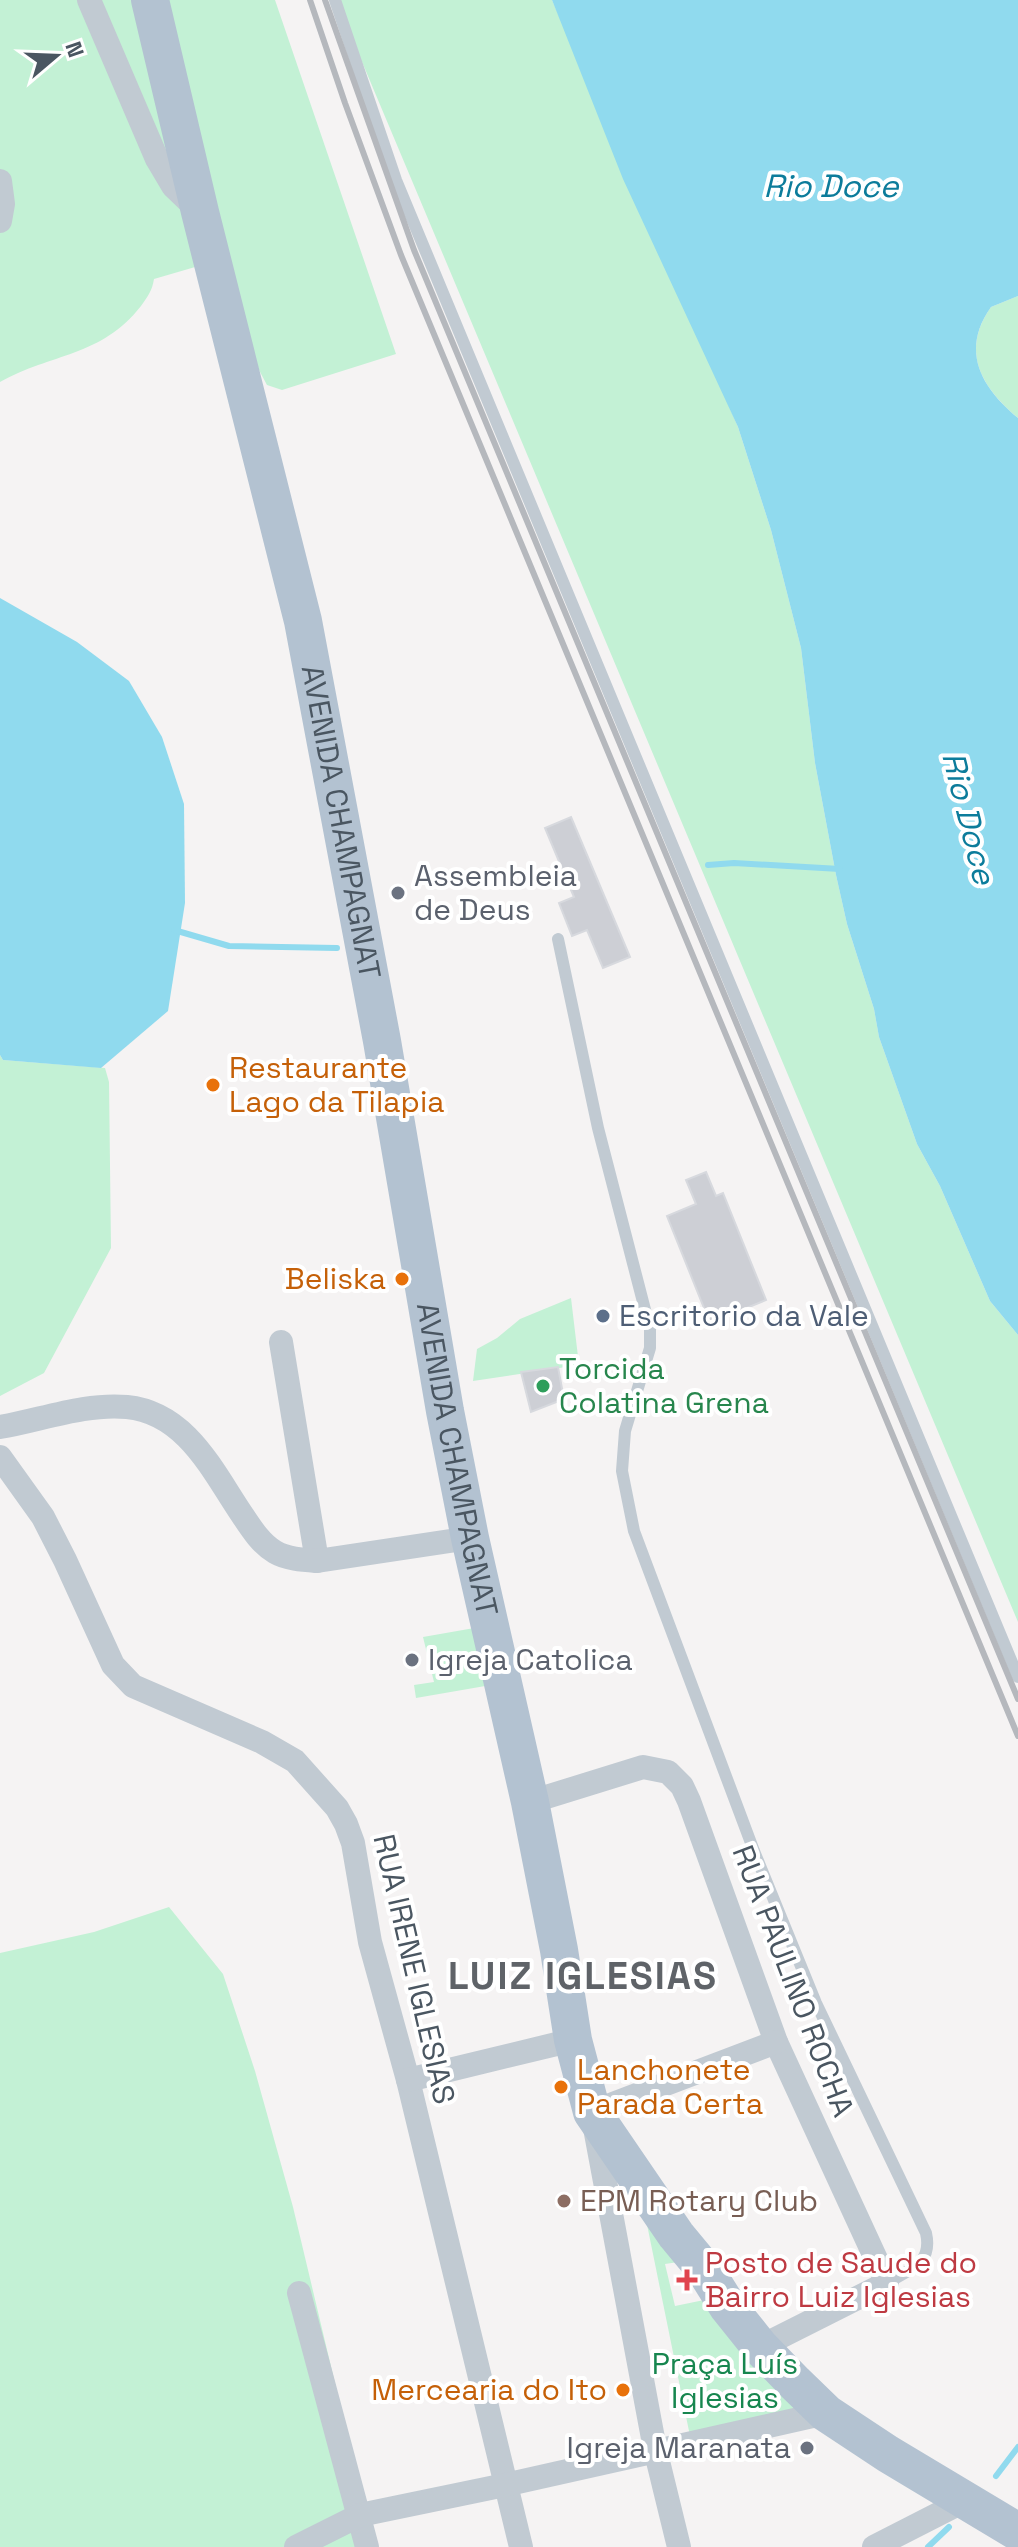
<svg xmlns="http://www.w3.org/2000/svg" width="1018" height="2547" font-family="'Space Grotesk',sans-serif">
<style>
.green{fill:#c3f1d5}
.water{fill:#90daee}
.lines{fill:none;stroke-linecap:round;stroke-linejoin:round}
.stream{stroke:#90daee;stroke-width:6}
.building{fill:#cdcfd5;stroke:#d7d9de;stroke-width:2}
.service{stroke:#c1cad2;stroke-width:12}
.minor{stroke:#c1cad2;stroke-width:24}
.primary{stroke:#b3c2d1;stroke-width:38}
.rail{stroke:#b5b8bd;stroke-width:6}
.worship-dot{fill:#6b7280;stroke:#fff;stroke-width:3}
.food-dot{fill:#e8710a;stroke:#fff;stroke-width:3}
.service-dot{fill:#5c6f8a;stroke:#fff;stroke-width:3}
.leisure-dot{fill:#2e9e5b;stroke:#fff;stroke-width:3}
.education-dot{fill:#8d6e63;stroke:#fff;stroke-width:3}
.health-dot{fill:#e0444e;stroke:#fff;stroke-width:3}
.labels{text-anchor:middle;stroke-width:8;stroke-linejoin:round;paint-order:stroke}
.street-label{font-size:30px;fill:#4a5661;stroke:#fff}
.worship-label{font-size:30px;fill:#5b616d;stroke:#fff;text-anchor:start}
.food-label{font-size:30px;fill:#c56008;stroke:#fff;text-anchor:start}
.service-label{font-size:30px;fill:#4e5e75;stroke:#fff;text-anchor:start}
.leisure-label{font-size:30px;fill:#27864d;stroke:#fff;text-anchor:start}
.education-label{font-size:30px;fill:#785e54;stroke:#fff;text-anchor:start}
.health-label{font-size:30px;fill:#be3a42;stroke:#fff;text-anchor:start}
.park-label{font-size:30px;fill:#17864f;stroke:#fff}
.water-label{font-size:32px;font-style:italic;fill:#0c7c9b;stroke:#fff}
.district-label{font-size:38px;font-weight:bold;letter-spacing:2px;fill:#5f6368;stroke:#fff}
</style>
<rect width="100%" height="100%" fill="#f5f3f3"/>
<!-- green -->
<g class="green">
<path d="M0 0H275L396 354 282 390 267 385 259 370 226 258 154 279C152 291 148 296 141 306 101 357 52 353 0 382Z"/>
<path d="M336 0H552L738 427 771 530 801 648 815 763 836 875 847 924 874 1009 879 1037 917 1144 940 1186 990 1301 1018 1335V1622Z"/>
<path d="M1018 296V418C981 387 960 351 991 307Z"/>
<path d="M0 1055 3 1060 105 1068 109 1082 111 1248 44 1373 0 1396Z"/>
<path d="M571 1298 579 1365 473 1381 477 1349 497 1338 520 1319Z"/>
<path d="M480 1627 491 1685 416 1698 414 1685 434 1682 423 1637Z"/>
<path d="M169 1907 223 1974 255 2071 293 2207 374 2547H0V1953L94 1932Z"/>
<path d="M640 2190 685 2261 665 2264 675 2306 709 2299 815 2409 690 2436Z"/>
</g>
<!-- water -->
<g class="water">
<path d="M552 0H1018V296L991 307C960 351 981 387 1018 418V1335L990 1301 940 1186 917 1144 879 1037 874 1009 847 924 836 875 815 763 801 648 771 530 738 427 623 179Z"/>
<path d="M0 598 77 642 129 681 162 737 184 804 185 903 168 1011 101 1068 3 1060 0 1055Z"/>
</g>
<g class="lines">
<!-- stream -->
<g class="stream">
<path d="M708 865 734 863 840 869"/>
<path d="M174 930 229 946 337 948"/>
<path d="M996 2476 1018 2447"/>
<path d="M928 2547 949 2527"/>
</g>
</g>
<!-- building -->
<g class="building">
<path d="M571 817 630 957 603 968 587 930 572 936 559 903 574 897 545 828Z"/>
<path d="M706 1172 716 1196 723 1193 766 1300 710 1323 667 1216 696 1204 686 1180Z"/>
<path d="M558 1367 564 1399 531 1412 521 1372Z"/>
</g>
<g class="lines">
<!-- service -->
<g class="service">
<path d="M335 0 396 180 1018 1677"/>
<path d="M558 939 598 1128 650 1329V1348L625 1431 622 1471 634 1531 754 1851 816 2003 926 2233C933 2264 910 2269 887 2283"/>
</g>
<!-- minor -->
<g class="minor">
<path d="M89 0 157 159 173 186 198 210"/>
<path d="M0 181 3 204 0 221"/>
<path d="M281 1342 317 1561"/>
<path d="M0 1427C41 1420 85 1403 127 1407 187 1413 213 1472 243 1516 251 1528 261 1544 275 1552 287 1559 303 1560 317 1561L470 1538"/>
<path d="M0 1457 43 1517 65 1560 113 1665 133 1686 262 1742 295 1761 337 1808 346 1824 353 1843 370 1942 408 2080 521 2547"/>
<path d="M530 1802 643 1767 668 1772 682 1786 689 1801 776 2042 887 2283 760 2347"/>
<path d="M408 2080 573 2040"/>
<path d="M299 2293 367 2547"/>
<path d="M296 2547 360 2515 505 2485 826 2413"/>
<path d="M679 2547 655 2449 592 2112 776 2042"/>
<path d="M874 2547 964 2501"/>
</g>
<!-- primary -->
<path class="primary" id="s1" d="M150 0 200 212 303 621 382 1041 445 1411 470 1538 530 1802 559 1950 573 2040 592 2112 676 2235 705 2270 728 2307 760 2347 795 2383 826 2413 888 2454 1018 2532"/>
<!-- rail -->
<g class="rail">
<path d="M310 0 345 103 401 255 1018 1736"/>
<path d="M325 0 414 250 1018 1699"/>
</g>
</g>
<!-- markers -->
<g class="worship-dot">
<circle cx="398" cy="893" r="8"/>
<circle cx="412" cy="1660" r="8"/>
<circle cx="807" cy="2448" r="8"/>
</g>
<g class="food-dot">
<circle cx="213" cy="1085" r="8"/>
<circle cx="402" cy="1279" r="8"/>
<circle cx="561" cy="2087" r="8"/>
<circle cx="623" cy="2390" r="8"/>
</g>
<circle class="service-dot" cx="603" cy="1316" r="8"/>
<circle class="leisure-dot" cx="543" cy="1386" r="8"/>
<circle class="education-dot" cx="564" cy="2201" r="8"/>
<path class="health-dot" d="M683 2268h8v8h8v8h-8v8h-8v-8h-8v-8h8z"/>
<g class="labels">
<!-- street labels -->
<g class="street-label">
<text dy="10" stroke="none"><textPath href="#s1" startOffset="844">AVENIDA CHAMPAGNAT</textPath></text>
<text dy="10" stroke="none"><textPath href="#s1" startOffset="1492">AVENIDA CHAMPAGNAT</textPath></text>
<text transform="translate(414 1969) rotate(77)" y="10">RUA IRENE IGLESIAS</text>
<text transform="translate(793 1981) rotate(69)" y="10">RUA PAULINO ROCHA</text>
</g>
<!-- worship labels -->
<g class="worship-label">
<text x="414" y="886">Assembleia<tspan x="414" dy="34">de Deus</tspan></text>
<text x="428" y="1670">Igreja Catolica</text>
<text x="791" y="2458" text-anchor="end">Igreja Maranata</text>
</g>
<!-- food labels -->
<g class="food-label">
<text x="229" y="1078">Restaurante<tspan x="229" dy="34">Lago da Tilapia</tspan></text>
<text x="386" y="1289" text-anchor="end">Beliska</text>
<text x="577" y="2080">Lanchonete<tspan x="577" dy="34">Parada Certa</tspan></text>
<text x="607" y="2400" text-anchor="end">Mercearia do Ito</text>
</g>
<!-- service labels -->
<g class="service-label">
<text x="619" y="1326">Escritorio da Vale</text>
</g>
<!-- leisure labels -->
<g class="leisure-label">
<text x="559" y="1379">Torcida<tspan x="559" dy="34">Colatina Grena</tspan></text>
</g>
<!-- education labels -->
<g class="education-label">
<text x="580" y="2211">EPM Rotary Club</text>
</g>
<!-- health labels -->
<g class="health-label">
<text x="705" y="2273">Posto de Saude do<tspan x="705" dy="34">Bairro Luiz Iglesias</tspan></text>
</g>
<!-- park labels -->
<g class="park-label">
<text x="725" y="2374">Praça Luís<tspan x="725" dy="34">Iglesias</tspan></text>
</g>
<!-- water labels -->
<g class="water-label">
<text x="831" y="197">Rio Doce</text>
<text transform="translate(969 818) rotate(76)" y="11">Rio Doce</text>
</g>
<!-- district labels -->
<g class="district-label">
<text x="583" y="1989">LUIZ IGLESIAS</text>
</g>
</g>
<!-- north arrow -->
<g transform="translate(56 56) rotate(71)" stroke="#ffffff" stroke-width="6" paint-order="stroke">
<path d="M0-6L14 30L0 20L-14 30Z" fill="#4a5661"/>
<text y="-12" font-size="22" font-weight="bold" text-anchor="middle" fill="#4a5661">N</text>
</g>
</svg>
